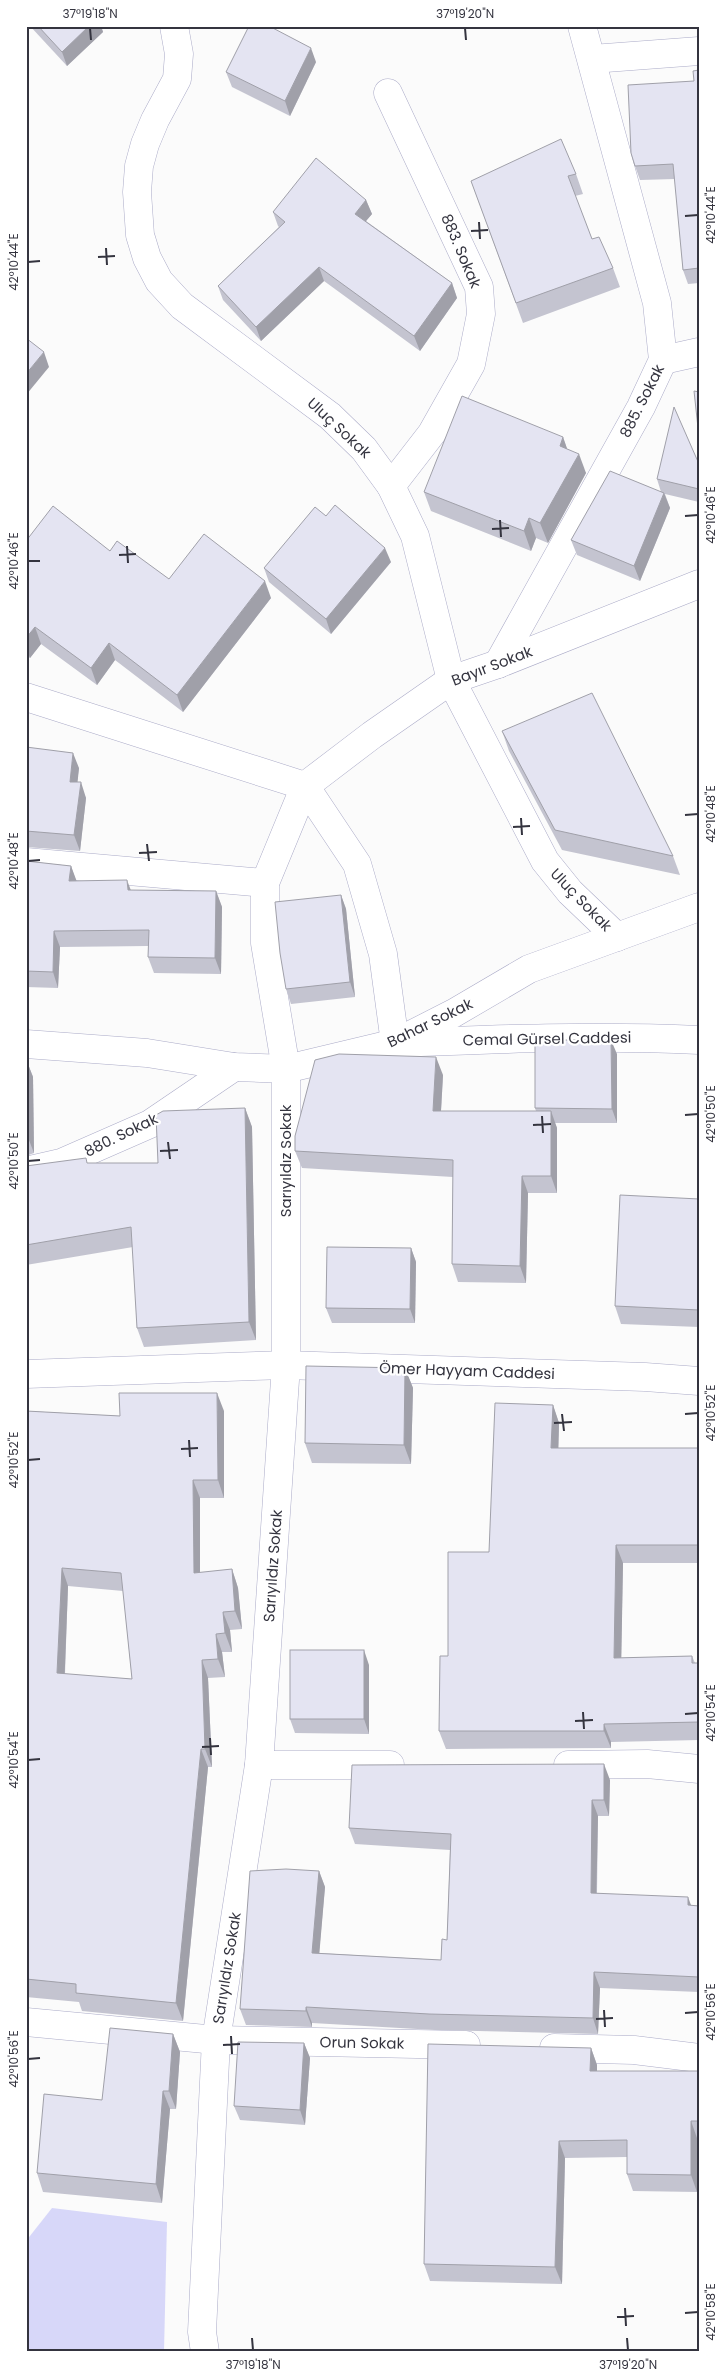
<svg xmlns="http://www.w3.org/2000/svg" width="725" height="2378" font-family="Poppins,sans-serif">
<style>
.green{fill:#d7d7f9}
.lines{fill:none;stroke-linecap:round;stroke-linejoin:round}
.street-casing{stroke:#ababc8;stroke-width:29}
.secondary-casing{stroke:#ababc8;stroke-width:29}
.street{stroke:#fff;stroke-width:28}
.secondary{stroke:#fff;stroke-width:28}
.wall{fill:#c4c4d0;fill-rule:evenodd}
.shaded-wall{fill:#a0a0a9}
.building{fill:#e4e4f2;stroke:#a0a0a9;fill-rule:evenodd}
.ticks{fill:none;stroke:#34343f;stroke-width:2}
.labels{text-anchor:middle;stroke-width:4.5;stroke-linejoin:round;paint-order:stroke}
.street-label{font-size:15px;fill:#34343f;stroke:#fff}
.neatline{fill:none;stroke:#34343f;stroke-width:2}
.ticks-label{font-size:12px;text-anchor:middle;fill:#34343f}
</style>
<rect width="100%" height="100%" fill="#fbfbfb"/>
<!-- green -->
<path class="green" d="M52 2208 167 2222 164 2352H26V2241Z"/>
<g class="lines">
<defs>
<g id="street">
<path d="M174 26 179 54 177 79 155 120 145 144 139 166 137 192 140 235 147 258 159 281 182 306 330 416 364 449 391 486 415 536 451 680 545 861 570 892 617 937"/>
<path d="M592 59 699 51"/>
<path d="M388 93 479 287 481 314 471 364 432 433 391 486"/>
<path d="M663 360 699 352"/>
<path d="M498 664 641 407 663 360 657 303 582 26"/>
<path d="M26 697 305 786 357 864 383 954 395 1043"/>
<path d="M305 786 372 735 451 680 498 664 699 584"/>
<path d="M26 862 265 883"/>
<path d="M26 1044 147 1053 234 1067 286 1069 395 1043 454 1013 529 969 699 907"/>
<path d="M26 1171 61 1163 150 1124 234 1067"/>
<path d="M259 1765H390"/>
<path d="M568 1765 647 1764 699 1769"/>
<path d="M26 2022 216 2040 466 2045"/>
<path d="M554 2048 634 2050 699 2058"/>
<path d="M205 2352 202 2332 216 2040 259 1765 286 1365V1069L265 943V883L305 786"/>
</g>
<g id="secondary">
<path d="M395 1043C496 1039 597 1035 699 1040"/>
<path d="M26 1374 286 1365 645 1377 699 1381"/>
</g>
</defs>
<!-- street casing -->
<use href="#street" class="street-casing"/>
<!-- secondary casing -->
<use href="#secondary" class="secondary-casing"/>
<!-- street -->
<use href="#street" class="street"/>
<!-- secondary -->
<use href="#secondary" class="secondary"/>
</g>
<!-- wall -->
<g class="wall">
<path d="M30 26H101L103 32 67 66Z"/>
<path d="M316 62 290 116 232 87 226 72Z"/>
<path d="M699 70V283L688 284 683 270 675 179 640 180 635 166 694 81Z"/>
<path d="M576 174 583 194 575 196 592 239 613 268 620 287 523 323 471 181Z"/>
<path d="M366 200 372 214 366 221 452 283 457 298 420 351 324 281 261 341 223 300 218 286 279 227 278 226 273 212Z"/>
<path d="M563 437 567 449 586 473 548 543 536 538 531 551 431 511 424 492Z"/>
<path d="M699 464V502L665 494 670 508 640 581 577 555 571 540 661 492 657 479Z"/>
<path d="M26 541 110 551 169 579 271 598 183 712 115 660 97 685 41 644 30 658 26 655Z"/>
<path d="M391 562 331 634 269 582 264 568Z"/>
<path d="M502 731 673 856 680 875 562 850 509 751Z"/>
<path d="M26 747 79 768 77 782 86 798 80 851 26 847Z"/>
<path d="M26 861 71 866 76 881 131 890 216 891 222 907 221 974 154 973 148 957V946L60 947 58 988 26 987Z"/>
<path d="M341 895 346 909 355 997 291 1004 286 989Z"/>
<path d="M617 1054V1123H555L557 1128V1193H528L526 1283 458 1282 452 1264 453 1177 302 1168 295 1151 443 1075 441 1111H536L535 1108Z"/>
<path d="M26 1059 33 1077 34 1153 26 1156Z"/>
<path d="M245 1108 252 1127 256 1340 144 1347 137 1328 133 1247 26 1265V1166L88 1163H158Z"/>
<path d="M699 1199V1327L621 1324 615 1306Z"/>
<path d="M411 1248 416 1262 415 1323H332L326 1308Z"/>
<path d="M405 1368 413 1388 411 1464 312 1463 305 1443Z"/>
<path d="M553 1405 559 1423 558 1448H699V1563H623L621 1658 692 1656 695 1663H699V1740L611 1742V1748L446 1749 439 1731 448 1656 489 1552Z"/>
<path d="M26 1411 120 1416 224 1411V1498H200V1573L232 1569 238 1588 242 1629 230 1630 232 1652H222L225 1677 208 1678 212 1767H208L183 2021 82 2011 79 2002 26 1997ZM68 1586 123 1591 132 1679 65 1674Z"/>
<path d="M369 1665V1734L295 1733 290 1719Z"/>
<path d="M610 1780 609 1816H598L597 1893 699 1906V1992L600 1988 598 2034 435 2030 312 2023V2027L246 2025 240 2009 319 1871 325 1887 319 1953 441 1960 447 1940 450 1850 355 1844 349 1828Z"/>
<path d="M173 2034 180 2052 176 2109H170L162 2203 43 2192 37 2173 102 2100Z"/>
<path d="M304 2043 310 2058 305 2125 240 2120 234 2106Z"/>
<path d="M591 2048 597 2065V2071H699V2138H697V2192L633 2191 627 2174V2157L565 2158 562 2284 430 2281 424 2264Z"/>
</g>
<!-- shaded-wall -->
<g class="shaded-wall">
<path d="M89 26H101L103 32 67 66 62 52Z"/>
<path d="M311 48 316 62 290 116 285 101Z"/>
<path d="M366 200 372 214 360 228 355 214Z"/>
<path d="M319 267 324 281 261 341 256 327Z"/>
<path d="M452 283 457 298 420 351 414 336Z"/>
<path d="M44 352 49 367 26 395V374Z"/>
<path d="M563 437 570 457 560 446Z"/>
<path d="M579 454 586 473 548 543 540 523Z"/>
<path d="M664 493 670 508 640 581 634 566Z"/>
<path d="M529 518 536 538 531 551 524 531Z"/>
<path d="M385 548 391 562 331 634 326 619Z"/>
<path d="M265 581 271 598 183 712 177 695Z"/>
<path d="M35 627 41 644 30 658 26 647V638Z"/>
<path d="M109 643 115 660 97 685 91 668Z"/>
<path d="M73 753 79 768 76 797 70 782Z"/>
<path d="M81 782 86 798 80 851 74 835Z"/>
<path d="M71 866 77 882 69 881Z"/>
<path d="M127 880 133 896 128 890Z"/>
<path d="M216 891 222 907 221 974 215 958Z"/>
<path d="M341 895 346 909 355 997 350 982Z"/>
<path d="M54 931 60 947 58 988 53 972Z"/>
<path d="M611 1040 617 1054V1123L612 1109Z"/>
<path d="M436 1057 443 1075 440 1128 433 1111Z"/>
<path d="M26 1059 33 1077 34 1153 27 1135Z"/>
<path d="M245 1108 252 1127 256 1340 249 1322Z"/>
<path d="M551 1111 557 1128V1193L551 1176Z"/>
<path d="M522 1176 528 1193 526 1283 520 1266Z"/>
<path d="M411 1248 416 1262 415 1323 410 1309Z"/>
<path d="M405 1368 413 1388 411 1464 404 1445Z"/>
<path d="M217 1393 224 1411V1498L218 1480Z"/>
<path d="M553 1405 559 1423 558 1466 551 1448Z"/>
<path d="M193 1480 200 1498V1591L194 1573Z"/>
<path d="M616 1545 623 1563 621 1676 614 1658Z"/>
<path d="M62 1568 68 1586 64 1692 57 1673Z"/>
<path d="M232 1569 238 1588 242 1629 235 1611Z"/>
<path d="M223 1612 230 1630 232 1652 225 1633Z"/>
<path d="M216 1634 222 1652 225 1677 218 1659Z"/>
<path d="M364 1650 369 1665V1734L364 1719Z"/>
<path d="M202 1660 208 1678 212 1767 205 1749Z"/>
<path d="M604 1724 611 1742V1748L604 1731Z"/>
<path d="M201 1749 208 1767 183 2021 176 2003Z"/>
<path d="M604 1764 610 1780 609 1816 604 1800Z"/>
<path d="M592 1800 598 1816 596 1909 591 1893Z"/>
<path d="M319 1871 325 1887 318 1969 312 1953Z"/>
<path d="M688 1897 694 1913 688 1905Z"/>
<path d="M594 1972 600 1988 598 2034 593 2018Z"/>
<path d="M306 2007 312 2023V2027L306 2011Z"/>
<path d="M173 2034 180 2052 176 2109 169 2091Z"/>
<path d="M304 2043 310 2058 305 2125 300 2110Z"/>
<path d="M591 2048 597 2065V2088L590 2071Z"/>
<path d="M163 2091 170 2109 162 2203 156 2184Z"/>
<path d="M691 2121 697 2138V2192L691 2175Z"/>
<path d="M559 2141 565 2158 562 2284 555 2267Z"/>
</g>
<!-- building -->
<g class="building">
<path d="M38 26H89L62 52Z"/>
<path d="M249 26H269L311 48 285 101 226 72Z"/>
<path d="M699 70V268L683 270 673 164 635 166 631 153 628 85 694 81 693 71Z"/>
<path d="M561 139 576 174 568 176 592 239 599 237 613 268 516 303 471 181Z"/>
<path d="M316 158 366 200 355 214 452 283 414 336 319 267 256 327 218 286 285 222 273 212Z"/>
<path d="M26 338 44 352 26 374Z"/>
<path d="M694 391 699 392V437Z"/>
<path d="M462 396 563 437 560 446 579 454 540 523 529 518 524 531 424 492Z"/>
<path d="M674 407 699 464V489L657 479Z"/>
<path d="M610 471 664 493 634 566 571 540Z"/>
<path d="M335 505 385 548 326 619 264 568 315 507 326 516Z"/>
<path d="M53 506 110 551 117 541 169 579 204 534 265 581 177 695 109 643 91 668 35 627 26 638V541Z"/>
<path d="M592 693 673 856 555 830 502 731Z"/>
<path d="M26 747 73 753 70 782H81L74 835 26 831Z"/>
<path d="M26 861 71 866 69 881 127 880 128 890 216 891 215 958 148 957 149 930 54 931 53 972 26 971Z"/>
<path d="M341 895 350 982 286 989 280 953 275 902Z"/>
<path d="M535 1040H611L612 1109 535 1108Z"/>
<path d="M339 1054 436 1057 433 1111H551V1176H522L520 1266 452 1264 453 1160 295 1151V1136L315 1060Z"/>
<path d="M26 1059 27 1135H26Z"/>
<path d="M245 1108 249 1322 137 1328 131 1227 26 1245V1166L86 1158 87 1163H158L156 1115 163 1111Z"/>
<path d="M620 1195 699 1199V1310L615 1306Z"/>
<path d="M327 1247 411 1248 410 1309 326 1308Z"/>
<path d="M306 1366 405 1368 404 1445 305 1443Z"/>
<path d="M119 1393H217L218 1480H193L194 1573 232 1569 235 1611 223 1612 225 1633 216 1634 218 1659 202 1660 205 1749H201L176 2003 76 1993V1984L26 1979V1411L120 1416ZM62 1568 121 1573 132 1679 57 1673Z"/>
<path d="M495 1403 553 1405 551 1448H699V1545H616L614 1658 692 1656V1663H699V1722L604 1724V1731H439L440 1656H448V1552H489Z"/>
<rect x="290" y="1650" width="74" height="69"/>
<path d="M604 1764V1800H592L591 1893 688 1897V1905L699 1906V1977L594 1972 593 2018 429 2014 306 2007V2011L240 2009 250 1871 286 1869 319 1871 312 1953 441 1960 442 1939 447 1940 451 1834 349 1828 352 1765Z"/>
<path d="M110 2028 173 2034 169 2091H163L156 2184 37 2173 44 2094 102 2100Z"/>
<path d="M238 2042 304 2043 300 2110 234 2106Z"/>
<path d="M428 2044 591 2048 590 2071H699V2121H691V2175L627 2174V2140L559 2141 555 2267 424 2264Z"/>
</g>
<!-- ticks -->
<path class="ticks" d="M90 28 91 40M465 28 466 40M685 216 698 215M479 222 480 239M471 231 488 230M106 248 107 265M98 257 115 256M28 262 40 261M685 516 698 515M500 520 501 537M492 529 509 528M127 546 128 563M119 555 136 554M28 561H40M685 815 698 814M521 818 522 835M513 827 530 826M147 844 149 861M139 853 157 852M28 861 40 860M685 1115 698 1114M542 1116 543 1133M533 1125 551 1124M168 1142 170 1159M160 1151 178 1150M28 1161 40 1160M562 1414 564 1431M685 1414 698 1413M554 1423 572 1422M189 1440 190 1457M181 1449 198 1448M28 1460 40 1459M583 1712 584 1729M685 1714 698 1713M575 1721 593 1720M210 1738 211 1755M202 1747 219 1746M28 1760 40 1759M604 2010 605 2027M685 2013 698 2012M596 2019 613 2018M231 2036 232 2054M223 2045 240 2044M28 2059 40 2058M625 2308 626 2326M685 2313 698 2312M617 2317 634 2316M252 2338 253 2350M627 2338 628 2350"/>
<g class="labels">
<!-- street labels -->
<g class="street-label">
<text transform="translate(461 251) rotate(67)" y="5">883. Sokak</text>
<text transform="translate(642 401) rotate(-63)" y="5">885. Sokak</text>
<text transform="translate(339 428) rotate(43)" y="5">Uluç Sokak</text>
<text transform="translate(492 666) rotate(-21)" y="5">Bayır Sokak</text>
<text transform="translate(581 900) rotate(46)" y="5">Uluç Sokak</text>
<text transform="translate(430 1023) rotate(-26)" y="5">Bahar Sokak</text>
<text transform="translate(547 1039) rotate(-1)" y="5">Cemal Gürsel Caddesi</text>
<text transform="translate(121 1135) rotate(-26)" y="5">880. Sokak</text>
<text transform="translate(286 1161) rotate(-90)" y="5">Sarıyıldız Sokak</text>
<text transform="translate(467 1371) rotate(2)" y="5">Ömer Hayyam Caddesi</text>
<text transform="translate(273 1566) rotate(-86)" y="5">Sarıyıldız Sokak</text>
<text transform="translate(227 1968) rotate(-81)" y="5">Sarıyıldız Sokak</text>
<text transform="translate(362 2043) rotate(1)" y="5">Orun Sokak</text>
</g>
</g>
<!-- border -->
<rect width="725" height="2378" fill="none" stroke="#ffffff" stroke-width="55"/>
<rect x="28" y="28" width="670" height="2322" class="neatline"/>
<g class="ticks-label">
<text x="90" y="18">37°19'18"N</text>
<text x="465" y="18">37°19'20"N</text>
<text transform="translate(711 215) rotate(-90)" y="4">42°10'44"E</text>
<text transform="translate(14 262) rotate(-90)" y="4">42°10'44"E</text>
<text transform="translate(711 515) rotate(-90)" y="4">42°10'46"E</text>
<text transform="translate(14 561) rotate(-90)" y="4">42°10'46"E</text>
<text transform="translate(711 814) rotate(-90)" y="4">42°10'48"E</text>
<text transform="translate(14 861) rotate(-90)" y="4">42°10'48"E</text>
<text transform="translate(711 1114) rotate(-90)" y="4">42°10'50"E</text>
<text transform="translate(14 1161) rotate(-90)" y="4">42°10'50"E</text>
<text transform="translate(711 1413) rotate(-90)" y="4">42°10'52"E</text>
<text transform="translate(14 1460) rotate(-90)" y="4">42°10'52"E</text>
<text transform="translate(711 1713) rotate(-90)" y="4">42°10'54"E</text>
<text transform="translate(14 1760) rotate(-90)" y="4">42°10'54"E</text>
<text transform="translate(711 2012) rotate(-90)" y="4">42°10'56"E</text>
<text transform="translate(14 2059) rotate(-90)" y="4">42°10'56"E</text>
<text transform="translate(711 2312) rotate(-90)" y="4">42°10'58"E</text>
<text x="253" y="2369">37°19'18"N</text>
<text x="628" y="2369">37°19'20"N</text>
</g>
</svg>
